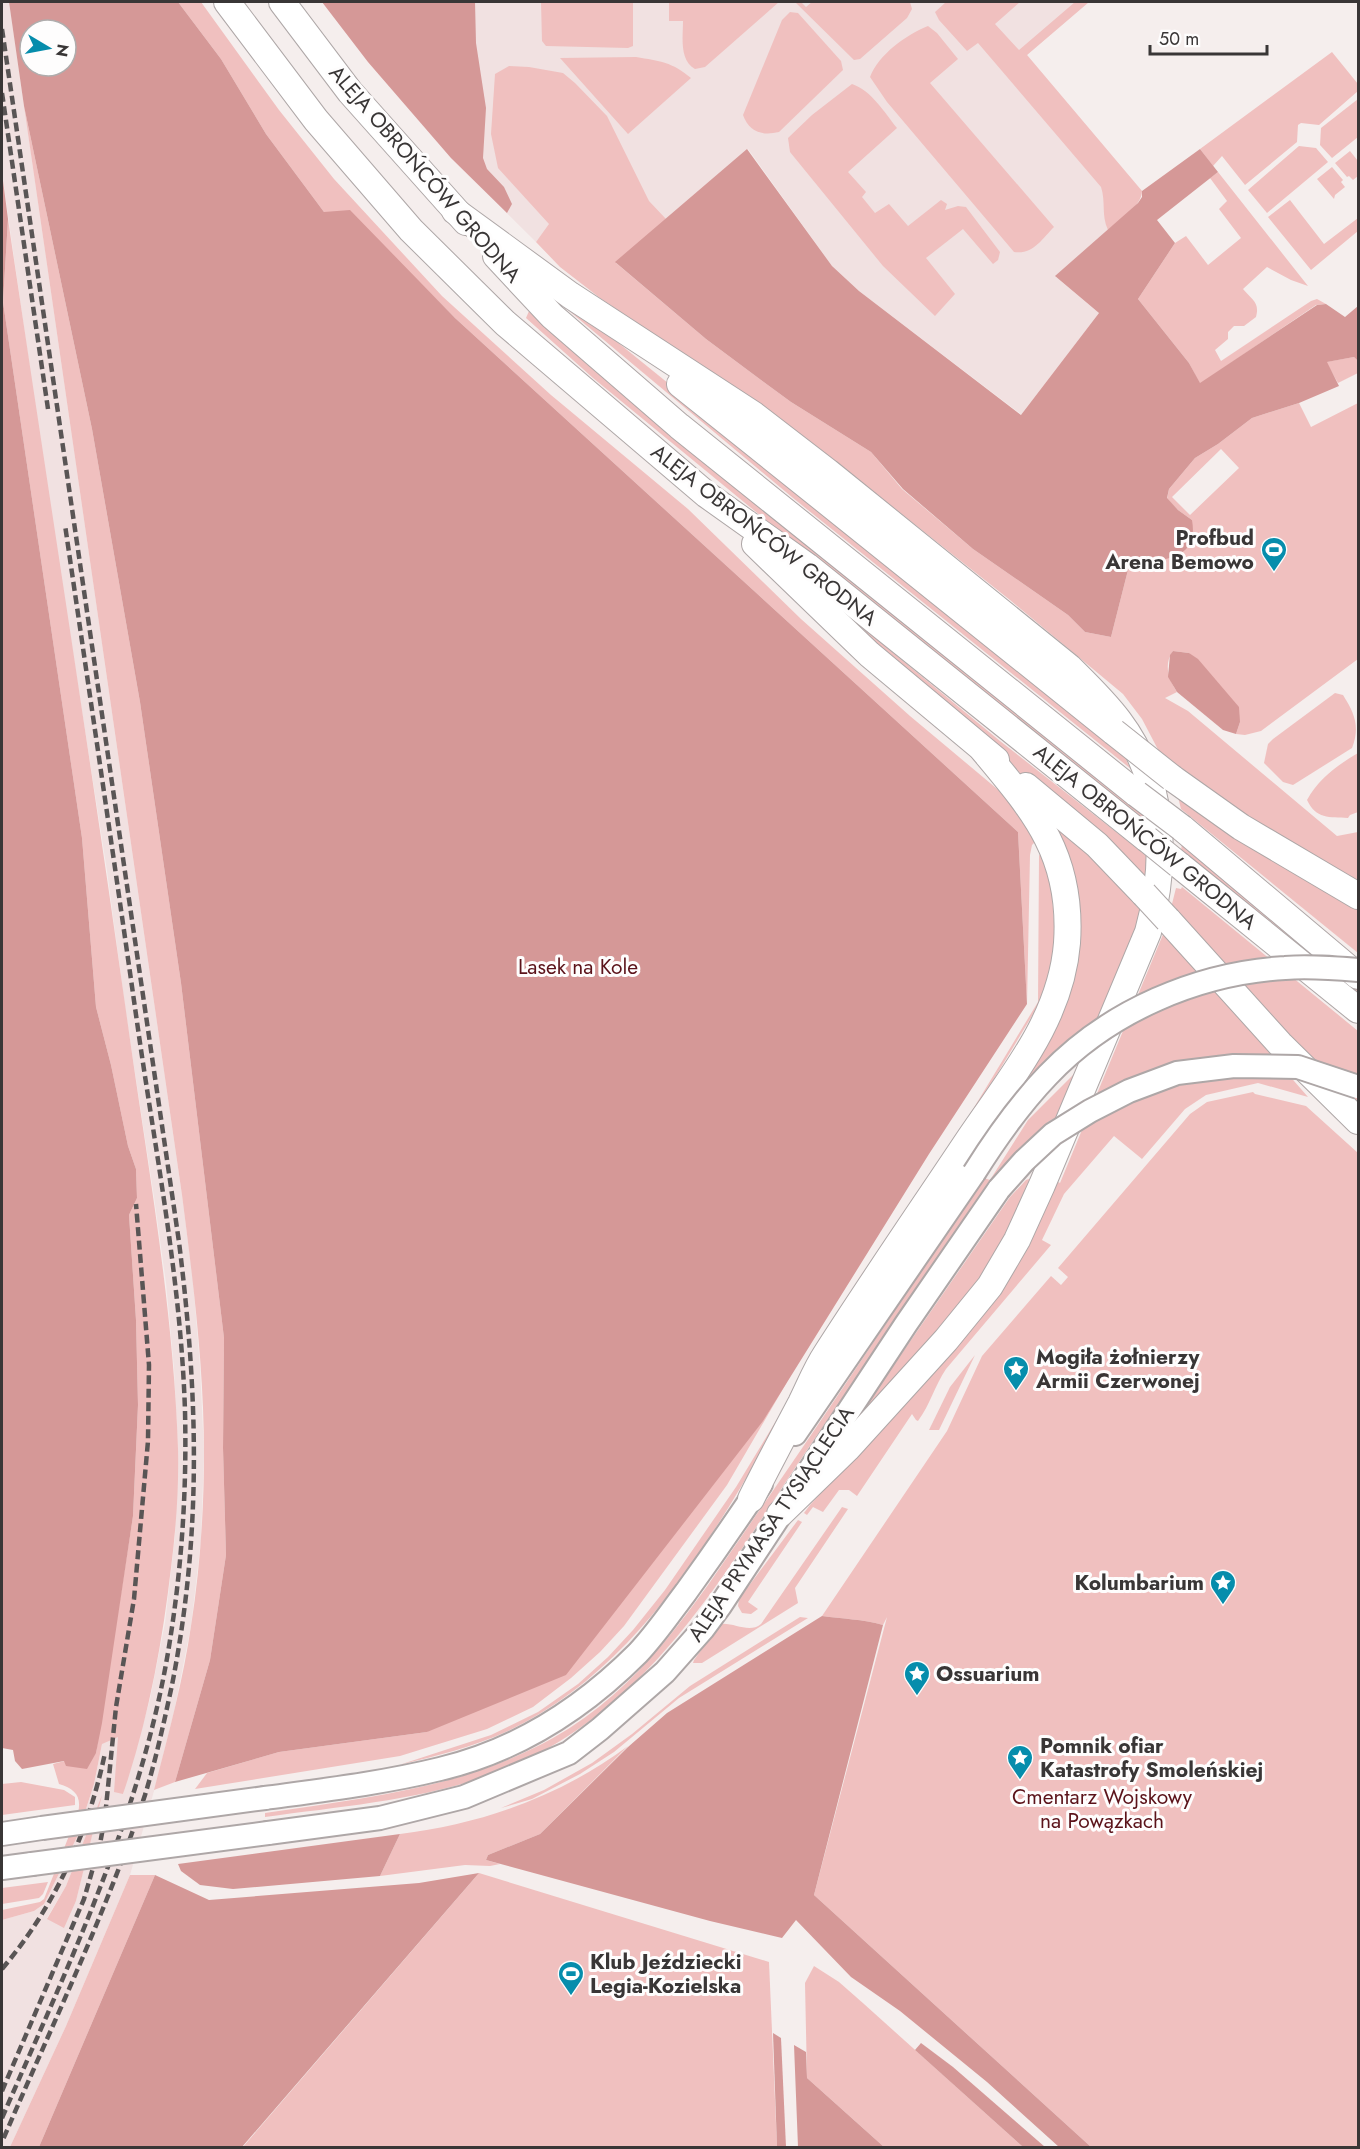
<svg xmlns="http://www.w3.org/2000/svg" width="1360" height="2149" font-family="Jost,sans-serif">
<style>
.built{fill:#f1e1e1;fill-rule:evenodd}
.green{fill:#f0c0bf;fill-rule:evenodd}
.forest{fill:#d59897;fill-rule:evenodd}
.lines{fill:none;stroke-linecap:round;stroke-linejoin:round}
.major-casing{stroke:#aea7a7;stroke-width:26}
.highway-casing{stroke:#aea7a7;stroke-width:28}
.major{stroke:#fff;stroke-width:22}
.highway{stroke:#fff;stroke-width:26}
.rail{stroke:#595555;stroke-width:4.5;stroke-dasharray:9 4.5;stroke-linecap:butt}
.major-bridge-casing{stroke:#aea7a7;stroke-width:26;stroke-linecap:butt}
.highway-bridge-casing{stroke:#aea7a7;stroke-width:28;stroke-linecap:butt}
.major-bridge{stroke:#fff;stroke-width:22}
.highway-bridge{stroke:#fff;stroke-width:26}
.labels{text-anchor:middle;stroke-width:6;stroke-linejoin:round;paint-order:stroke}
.street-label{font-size:21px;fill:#393636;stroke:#fefdfd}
.poi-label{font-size:21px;font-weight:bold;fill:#393636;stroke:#fefdfd;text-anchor:start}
.park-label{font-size:21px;fill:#5b131a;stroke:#fefdfd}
</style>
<rect width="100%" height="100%" fill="#f5eeed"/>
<!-- built -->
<g class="built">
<path d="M2 2H9L182 1195 193 1280 200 1366 204 1453 201 1540 191 1626 174 1712 156 1784 130 1875 66 2026 10 2147 2 2148V1920L34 1911 44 1904 77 1837 94 1784 104 1734 119 1737 123 1794 150 1699 165 1623 175 1536 178 1452 174 1368 166 1283 154 1197 126 1014 107 871 43 461 2 173ZM100 1801 76 1901 64 1927 47 1918 66 1886Z"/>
<path d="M322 2H1089L1027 55 1142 191 1138 203 1056 277 1099 313 1022 415 859 291 832 266 748 149 615 262 540 237 536 242 451 158 368 62Z"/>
</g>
<!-- green -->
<g class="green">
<path d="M178 2H201L279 110 334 179 442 296 551 395 688 509 801 619 910 716 1002 793 1032 831 1036 841 1032 845 1030 855 1027 1004 1018 832 455 318 417 280 324 212 266 134 221 59Z"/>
<path d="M541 2H633V46L628 48 546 46 542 41Z"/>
<path d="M669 2H779L705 67 695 69C679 60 683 37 683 21H669Z"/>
<path d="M795 2H801L806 7 812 2H910L912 9 907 18 860 59 854 60Z"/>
<path d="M946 2H1020L995 24 1019 50 1075 2H1089L1027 55 1142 191C1142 206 1119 220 1108 230 1101 215 1106 202 1101 187L978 43 967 51 939 20 935 12Z"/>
<path d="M790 12 798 13 841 61 843 70 779 132C762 136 749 132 743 115L782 20Z"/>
<path d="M928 26 937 33 958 59 930 83 1054 227C1042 239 1033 255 1014 252L887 102 870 77C879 54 906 35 928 26Z"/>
<path d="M1332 52 1358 84V91L1319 125 1301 123 1298 125 1297 142 1245 185 1222 156 1213 166 1200 149Z"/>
<path d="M636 57C660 61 672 62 691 78L628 134 560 58Z"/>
<path d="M509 66 529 67 563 73 575 83 607 116 649 201 666 219 616 263 706 339 761 380 791 402 871 452 902 489 973 549 1068 615 1085 632 1111 637 1128 570 1140 564H1152L1163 560 1192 520 1178 510 1167 499 1169 489 1195 458 1218 444 1252 418 1299 403 1311 427 1358 403V659L1261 731 1245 735 1236 734 1240 722 1189 653 1173 651C1163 665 1169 679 1177 692L1165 698 1188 711 1337 836 1358 832V885L1250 818 1164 761 1142 719 1123 694 1010 600 807 439 772 413 600 298 560 267 536 242 549 224 498 168 491 134 495 74ZM1221 449 1239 468 1190 515 1172 497Z"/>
<path d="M852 84C872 91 884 112 897 128L848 172 866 192 862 197 875 213 889 204 908 226 941 200 947 204 945 210 958 206 966 207 1000 252 998 260 993 264 963 229 926 258 955 294 935 316 883 266 790 152 788 138 812 115Z"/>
<path d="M1358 99V137L1332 158 1320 145 1321 128Z"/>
<path d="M24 106 92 429 140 702 181 983 224 1338 223 1448 226 1555 210 1660 175 1782 154 1790C168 1736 183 1681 191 1626 200 1569 204 1511 204 1453 204 1367 193 1280 182 1195Z"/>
<path d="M1299 146 1316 148 1328 162 1267 213 1248 190Z"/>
<path d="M1350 151 1358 161V176L1353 180 1349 176 1347 177 1335 163Z"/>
<path d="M1332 167 1343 180 1341 182 1345 187 1335 195 1334 199 1317 179Z"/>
<path d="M1218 172 1308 286 1291 280 1267 267 1243 289C1252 300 1260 302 1256 317L1244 326H1234L1228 332V339L1215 350 1221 361 1311 301 1317 299 1326 304 1316 305 1200 384 1189 363 1138 299 1175 243 1186 236 1208 265 1241 238 1219 209 1227 201 1210 178Z"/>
<path d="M1290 200 1324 244 1358 218V231L1311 270 1268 217Z"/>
<path d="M8 219C47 484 89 747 126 1011 146 1157 173 1301 178 1448 179 1488 176 1529 171 1568 162 1645 148 1721 123 1794L114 1792 118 1737 102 1744 94 1784 77 1837 44 1904 34 1911 2 1920V1910L40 1902 44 1899 78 1813C82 1796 75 1789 59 1784L53 1764 96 1753 133 1516 138 1405 136 1320 129 1215 137 1198 136 1169 128 1146 111 1065 96 1007 82 838 3 302Z"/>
<path d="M568 310 616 341 1121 750 1131 769 793 498Z"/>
<path d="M529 311 578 353 1142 810 1147 826 784 535 593 378 526 318Z"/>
<path d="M1354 357 1358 361V373L1338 383 1326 362Z"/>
<path d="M794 571 1000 741 1148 857 1147 884 1053 800 916 687Z"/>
<path d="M1335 693 1343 695C1355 714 1360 727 1352 748L1293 785 1283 782 1264 763 1268 744 1273 739Z"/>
<path d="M1358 753V812L1350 815 1348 818C1329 817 1316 819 1307 800 1319 778 1338 765 1358 753Z"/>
<path d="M1177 793 1358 905V953L1181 809Z"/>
<path d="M1046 817 1107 871 1143 909 1098 1020 1056 1053 1025 1083 998 1118 1074 952Z"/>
<path d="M1182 842 1358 987V997L1181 852Z"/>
<path d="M1041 852 1051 882 1055 935 1051 971 1041 1001 991 1084 947 1152 1038 1002 1039 856Z"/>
<path d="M1182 887 1358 1031V1107L1295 1044 1171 908 1176 888 1181 889Z"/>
<path d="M1164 932 1308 1097 1258 1083 1206 1095 1185 1109 1142 1159 1114 1136 1064 1194 1042 1240 1051 1245 946 1369C935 1385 930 1405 918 1421L916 1420 912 1414 857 1496 849 1490H839L823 1512 813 1507 807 1515 804 1513 810 1505 894 1413 1029 1244 1058 1182 1060 1183Z"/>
<path d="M1078 1070 1058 1116 1048 1122 990 1181C930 1270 869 1359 809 1447 728 1567 657 1700 519 1763 440 1799 351 1805 265 1817V1813C365 1798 464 1788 553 1738 650 1684 706 1586 768 1498 841 1392 912 1284 984 1178L990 1180 1028 1120Z"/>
<path d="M1253 1092 1255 1094 1306 1106 1358 1153V2147H1091L814 1895 887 1617 883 1625C863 1619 842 1619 822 1616L947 1431 982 1356 1051 1276 1061 1285 1068 1277 1058 1268 1190 1114 1207 1102Z"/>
<path d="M1032 1178 1008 1231 966 1300 844 1437 1010 1197 1026 1180Z"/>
<path d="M975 1355 939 1430H929L950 1387Z"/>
<path d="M808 1368C733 1502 653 1662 508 1731 473 1747 436 1756 399 1765L491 1735 538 1712 578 1684 608 1657 633 1630 665 1590 736 1487Z"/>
<path d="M787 1382 727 1485 624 1626 600 1652 571 1678 533 1707 487 1729 400 1756 195 1789 207 1773 279 1752 427 1732Z"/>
<path d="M842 1507 848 1509 795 1588 798 1603 702 1663H693L694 1660 720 1624C734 1622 749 1634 761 1624Z"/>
<path d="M798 1520 802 1522 748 1602 758 1609 751 1614 742 1613 738 1606 739 1599Z"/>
<path d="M800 1617 808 1618 679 1698 614 1752 580 1774 532 1799 501 1808 544 1790 592 1763 632 1734 690 1686Z"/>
<path d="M628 1746 540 1834 488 1855 486 1860 500 1864 490 1866 465 1865 380 1876 400 1834C482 1824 561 1796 628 1746Z"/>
<path d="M21 1782 64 1790 75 1797V1805L2 1815V1784Z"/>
<path d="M102 1795 76 1901 64 1928 47 1919 66 1886Z"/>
<path d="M479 1873 769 1962 777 2147 242 2148Z"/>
<path d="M130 1875H155L39 2147H10L66 2026Z"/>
<path d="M48 1882 43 1894 39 1898 2 1904V1888Z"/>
<path d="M814 1966 839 1982 864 2004 1023 2147H884L807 2078 805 1983Z"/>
</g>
<!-- forest -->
<g class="forest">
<path d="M9 2H178L221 59 266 134 324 212 350 210 455 318 1018 832 1027 1004 929 1154 763 1421 566 1675 427 1732 279 1752 175 1782 210 1660 226 1555 223 1448 224 1338 181 983 140 702 92 429 24 106ZM30 30H66V66H30Z"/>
<path d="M322 2H475L476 43 486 108 483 158 487 169 504 187 512 204 507 213 451 158 368 62Z"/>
<path d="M747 149 832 266 859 291 1021 415 1099 313 1055 276 1138 203 1142 197V191L1200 149 1218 172 1157 220 1175 243 1138 299 1189 363 1200 383 1317 305 1326 304 1345 317 1358 306V361L1354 357 1327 362 1339 386 1299 403 1252 418 1218 444 1195 458 1169 489 1167 498 1178 510 1192 520C1200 566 1154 556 1128 570L1111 637 1085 632 1068 615 973 549 903 489 871 452 791 402 761 380 706 339 615 262Z"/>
<path d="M2 173 8 219 3 302 82 838 96 1007 111 1065 128 1146 136 1169 137 1198 129 1215 136 1320 138 1405 133 1516 102 1723 96 1753 87 1769 66 1766 64 1761 22 1769 15 1761 13 1750 2 1748Z"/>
<path d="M1173 651 1189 653 1198 659 1239 707 1240 722 1236 734 1223 730 1177 692 1168 677 1170 655Z"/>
<path d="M822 1616C842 1619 863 1619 883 1625L814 1895 1091 2147H1059L987 2082 900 2011 851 1977 796 1920 782 1938 710 1921 486 1860 488 1855 540 1834 628 1747 667 1713Z"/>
<path d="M400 1834 380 1876 233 1889 200 1885 181 1871 178 1864Z"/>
<path d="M479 1873 242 2147H39L155 1875 209 1900 419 1883Z"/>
<path d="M773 2033 781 2038 786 2147H777Z"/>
<path d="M921 2043 953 2067 1045 2147H1023L915 2050Z"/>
<path d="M794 2045 806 2052 807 2078 884 2147H798Z"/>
</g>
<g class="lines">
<defs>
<g id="major">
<path d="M795 1434 974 1173"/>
<path d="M265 1798C324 1790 383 1783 440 1769 516 1751 583 1708 638 1653 656 1634 670 1613 686 1592 712 1556 737 1520 761 1484"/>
<path d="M268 1833 380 1818 464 1797 569 1753 600 1729 665 1672 703 1629 720 1606 906 1324 999 1189"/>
<path d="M2 1834 42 1828"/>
<path d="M2 1868 32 1864"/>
</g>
<g id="highway">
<path d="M227 2 316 120 411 230 505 323 707 495 807 566 1147 839"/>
<path d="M282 2 350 92 466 222"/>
<path d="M455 211 570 295 754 415 828 472 1069 667C1086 684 1104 701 1119 721 1165 782 1168 860 1148 932L1042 1185 1017 1240 990 1286 946 1340 847 1449 780 1514"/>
<path d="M496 256 552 316 679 426 1137 794"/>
<path d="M680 384 1114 732"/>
<path d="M755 544 869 654 996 760"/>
<path d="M1172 778 1241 827 1358 896"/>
<path d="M1026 786 1097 845 1144 894"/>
<path d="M1182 828 1358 976"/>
<path d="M1179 865 1358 1010"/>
<path d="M1168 920 1280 1044 1358 1121"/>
<path d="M751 1499C767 1467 784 1435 801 1403 809 1387 816 1369 826 1354 872 1282 921 1211 969 1139 1010 1078 1061 1020 1067 943 1073 856 1035 812 983 750"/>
</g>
</defs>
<!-- major casing -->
<use href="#major" class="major-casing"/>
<!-- highway casing -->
<use href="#highway" class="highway-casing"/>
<!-- major -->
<use href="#major" class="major"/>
<!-- highway -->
<use href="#highway" class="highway"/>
<!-- rail -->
<g class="rail">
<path d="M2 29 179 1242C198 1396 202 1532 172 1685 164 1722 156 1759 145 1795 106 1914 51 2027 2 2142"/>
<path d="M2 93 48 409"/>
<path d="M2 1969C55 1906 88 1834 105 1753"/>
<path d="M2 2091 84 1899 100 1844 105 1817 116 1707 134 1599 148 1441 149 1365 136 1204"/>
<path d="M2 2118C66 1970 137 1823 166 1664 181 1580 187 1496 185 1411 181 1285 157 1160 139 1036 115 866 90 696 65 525"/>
</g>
<defs>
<g id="major-bridge">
<path d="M974 1173C996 1138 1020 1104 1048 1075 1109 1011 1198 973 1285 968 1310 966 1334 968 1358 970"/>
<path d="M999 1189 1024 1161 1053 1134 1090 1111 1129 1091 1177 1073 1234 1066 1298 1067 1358 1087"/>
<path d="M42 1828 265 1798"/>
<path d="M32 1864 268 1833"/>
</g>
<g id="highway-bridge">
<path d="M1114 732 1172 778"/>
<path d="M1137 794 1182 828"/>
<path d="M1147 839 1179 865"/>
<path d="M1144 894 1168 920"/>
</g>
</defs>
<!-- major-bridge casing -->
<use href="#major-bridge" class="major-bridge-casing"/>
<!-- highway-bridge casing -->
<use href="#highway-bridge" class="highway-bridge-casing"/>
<!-- major-bridge -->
<use href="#major-bridge" class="major-bridge"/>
<!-- highway-bridge -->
<use href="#highway-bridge" class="highway-bridge"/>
</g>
<!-- icons -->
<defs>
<symbol id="stadium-pin" viewBox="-11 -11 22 30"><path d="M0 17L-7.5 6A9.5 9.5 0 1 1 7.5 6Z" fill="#068dac" stroke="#fefdfd"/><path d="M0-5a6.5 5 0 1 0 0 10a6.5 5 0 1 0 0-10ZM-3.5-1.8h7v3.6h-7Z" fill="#fff"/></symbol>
<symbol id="sight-pin" viewBox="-11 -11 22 30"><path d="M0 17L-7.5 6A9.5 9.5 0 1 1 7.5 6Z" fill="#068dac" stroke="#fefdfd"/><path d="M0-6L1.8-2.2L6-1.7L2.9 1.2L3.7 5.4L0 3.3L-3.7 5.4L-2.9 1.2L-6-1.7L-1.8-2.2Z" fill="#fff"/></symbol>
</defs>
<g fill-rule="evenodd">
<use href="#stadium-pin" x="1259" y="535" width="30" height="40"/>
<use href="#sight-pin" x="1001" y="1354" width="30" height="40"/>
<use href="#sight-pin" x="1208" y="1568" width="30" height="40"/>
<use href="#sight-pin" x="902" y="1659" width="30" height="40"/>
<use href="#sight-pin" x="1005" y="1743" width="30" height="40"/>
<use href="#stadium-pin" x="556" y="1959" width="30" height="40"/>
</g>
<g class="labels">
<!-- street labels -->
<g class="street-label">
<text transform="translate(425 174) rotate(49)" y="7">ALEJA OBROŃCÓW GRODNA</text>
<text transform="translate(764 535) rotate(38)" y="7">ALEJA OBROŃCÓW GRODNA</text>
<text transform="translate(1145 837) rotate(39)" y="7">ALEJA OBROŃCÓW GRODNA</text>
<text transform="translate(771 1524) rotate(-56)" y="7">ALEJA PRYMASA TYSIĄCLECIA</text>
</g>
<!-- poi labels -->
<g class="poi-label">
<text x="1254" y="545" text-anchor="end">Profbud<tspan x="1254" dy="24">Arena Bemowo</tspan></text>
<text x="1036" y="1364">Mogiła żołnierzy<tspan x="1036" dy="24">Armii Czerwonej</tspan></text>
<text x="1204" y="1590" text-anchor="end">Kolumbarium</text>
<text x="936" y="1681">Ossuarium</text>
<text x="1040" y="1753">Pomnik ofiar<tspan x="1040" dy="24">Katastrofy Smoleńskiej</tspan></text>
<text x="590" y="1969">Klub Jeździecki<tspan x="590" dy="24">Legia-Kozielska</tspan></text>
</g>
<!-- park labels -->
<g class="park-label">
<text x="578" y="974">Lasek na Kole</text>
<text x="1102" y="1804">Cmentarz Wojskowy<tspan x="1102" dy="24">na Powązkach</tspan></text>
</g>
</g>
<!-- border -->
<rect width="1360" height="2149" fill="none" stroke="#393636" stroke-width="6"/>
<!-- north arrow -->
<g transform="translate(48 48) rotate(100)"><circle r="28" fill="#fefdfd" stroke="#afadad" stroke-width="1.5"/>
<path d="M0-4.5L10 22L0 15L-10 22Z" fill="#068dac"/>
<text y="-9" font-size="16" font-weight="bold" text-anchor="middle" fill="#393636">N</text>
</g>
<!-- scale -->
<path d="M1150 45v9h117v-9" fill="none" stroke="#393636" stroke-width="3"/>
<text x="1159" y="45" font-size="18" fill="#393636" stroke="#fefdfd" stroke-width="4.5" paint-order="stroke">50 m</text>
</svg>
